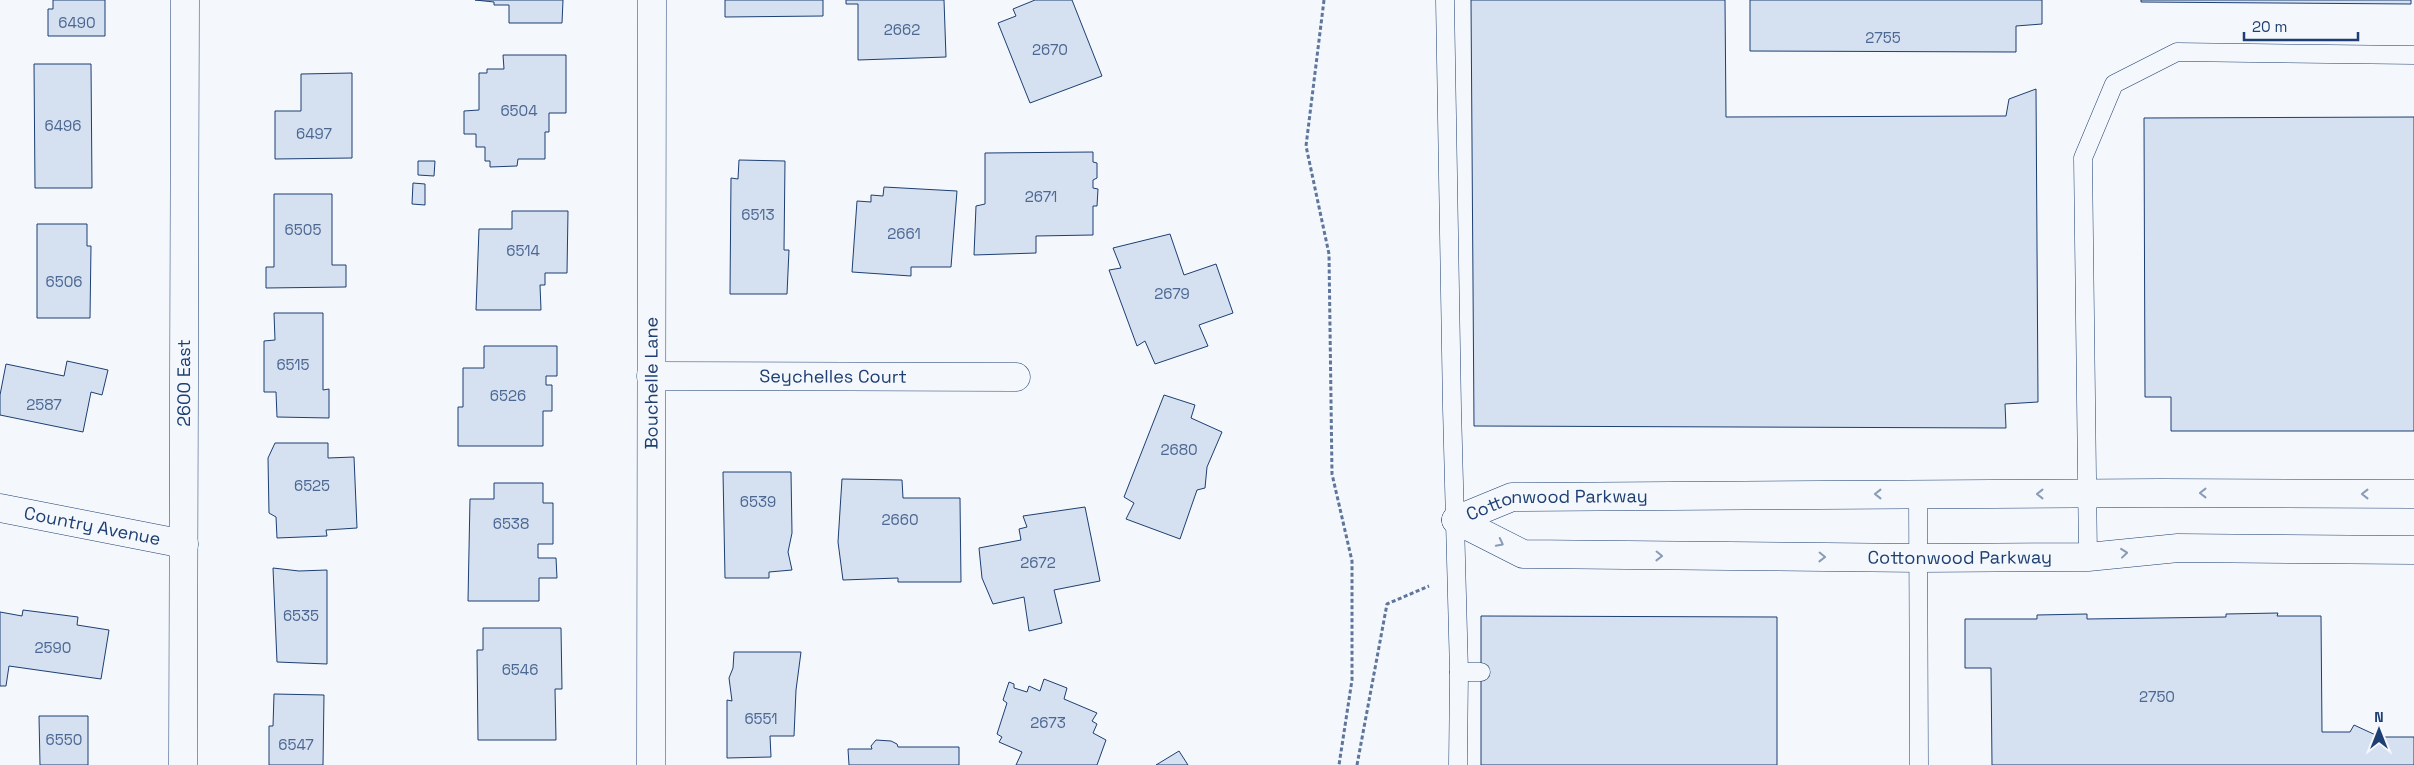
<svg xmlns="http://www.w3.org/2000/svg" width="2414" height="765" font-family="'Space Grotesk',sans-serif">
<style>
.building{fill:#d5e0f0;stroke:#1d3f73}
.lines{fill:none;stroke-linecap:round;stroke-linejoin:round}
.service-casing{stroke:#1d3f73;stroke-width:19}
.minor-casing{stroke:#1d3f73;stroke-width:29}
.path{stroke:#5e769c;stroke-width:3;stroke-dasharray:4 2.5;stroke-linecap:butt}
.service{stroke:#f4f7fb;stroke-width:18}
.minor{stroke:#f4f7fb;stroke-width:28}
.oneway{stroke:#889bb7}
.labels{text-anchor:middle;stroke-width:4;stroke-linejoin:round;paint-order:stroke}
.number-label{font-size:15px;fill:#4b6792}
.street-label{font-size:18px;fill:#1d3f73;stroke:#f4f7fb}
</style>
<rect width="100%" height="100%" fill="#f4f7fb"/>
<!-- building -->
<g class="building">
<path d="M53 0H105V36H48V9H53Z"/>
<path d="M475 0H563L562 23H509V5H494V2Z"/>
<path d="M725 0H823V16L725 17Z"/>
<path d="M846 0H944L946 57 858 60V4H846Z"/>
<path d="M1035 0H1072L1102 76 1030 103 998 23 1016 16 1013 9Z"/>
<path d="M1471 0H1725L1726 117 2006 116 2009 99 2036 89 2038 402 2005 404 2006 428 1474 426Z"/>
<path d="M1750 0H2042V24L2016 26V52L1750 51Z"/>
<path d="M2141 0H2411V4L2141 2Z"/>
<path d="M503 55H566V113H549V132H545V159H518L517 166 490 167V161H485V147H476V134H464V111L479 110V73H487V69H504Z"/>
<path d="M34 64H91L92 188H35Z"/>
<path d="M352 73V158L275 159V111H301V74Z"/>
<path d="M2414 117V431H2171V397H2145L2144 118Z"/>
<path d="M1093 152V162L1097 163V178L1093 180V188L1098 189 1097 206H1093V235L1036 236V253L974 255 976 206 985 204V153Z"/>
<path d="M739 160 785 161 784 250H789L787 294H730L731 178 738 179Z"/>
<path d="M418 161H435L434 176 418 175Z"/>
<path d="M413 183 425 184V205L412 204Z"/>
<path d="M884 187 957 191 951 267H911V276L852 272 857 201 871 202V195L883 196Z"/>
<path d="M274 194H332V265H346V287L266 288V267H274Z"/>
<path d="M512 211H568L567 273H545V285H540L541 310H476L479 229H512Z"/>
<path d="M37 224H87V246H91L90 318H37Z"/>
<path d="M1170 234 1184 275 1216 264 1233 313 1199 325 1208 346 1155 364 1145 341 1137 346 1109 270 1121 268 1113 248Z"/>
<path d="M274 313H323V390L329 389V418L277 417 276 392H264V341L275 340Z"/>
<path d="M484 346H557V376H546V385H552V411H543V446H458V407H463V368H484Z"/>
<path d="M67 361 108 370 102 395 91 392 83 432 0 415V395L6 364 64 376Z"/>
<path d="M1164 395 1195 405 1191 418 1222 432 1207 467 1205 488 1197 490 1180 539 1126 519 1134 503 1124 497Z"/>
<path d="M275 443H328V458L354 457 357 528 326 530 327 536 277 538 276 517 269 513 268 458Z"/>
<path d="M723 472H791L792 533 788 552 792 570 769 572V578H725Z"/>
<path d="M842 479 902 480 903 498H960L961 582H898V578L843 580 838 542Z"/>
<path d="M494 483H543V503H553V544H538V558H556L557 578H539V601H468L470 499H494Z"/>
<path d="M1085 507 1100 581 1054 590 1062 623 1029 631 1024 597 993 604 982 578 979 548 1021 540 1019 529 1027 527 1023 516Z"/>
<path d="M273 568 299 571 327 570V664L277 662Z"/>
<path d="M23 610 78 617 77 625 109 630 101 679 9 666 6 686H0V612L22 616Z"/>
<path d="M2278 613 2277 616H2321L2322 732H2350L2354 725 2380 737H2414V765H1992L1991 668H1965V619H2037V615L2087 614V619L2226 617V614Z"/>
<path d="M1481 616 1777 617V765H1481Z"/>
<path d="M483 628H561L562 689H555L556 740H478L477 650H483Z"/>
<path d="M734 652H801L796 690 794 736H770L771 757 727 758V700L732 701 729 678 733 668Z"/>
<path d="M1044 679 1067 688 1064 699 1097 713 1092 721 1097 724 1093 733 1106 740 1097 765H1016L1022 752 999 742 1002 737 997 734 1007 703 1003 700 1009 682 1014 684V688L1027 692 1029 686 1040 691Z"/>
<path d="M274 694 324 695 323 765H269V726H273Z"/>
<path d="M39 716H88V765H40Z"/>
<path d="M876 740 891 741 897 744 898 747H959V765H849L848 749H872L871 746Z"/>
<path d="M1179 751 1188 765H1156Z"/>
</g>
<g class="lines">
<defs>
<g id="service">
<path d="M1445 0 1452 408 1459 672 1458 765"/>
<path d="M1918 494 1919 765"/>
<path d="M2088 557 2083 158 2114 84 2177 52 2414 55"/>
<path d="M1459 672H1481"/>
</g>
<g id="minor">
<path id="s1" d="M651 376 1016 377"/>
<path id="s2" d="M0 508 184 544"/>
<path id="s3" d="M1456 520 1523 554 1919 558 2088 557 2178 548 2414 550"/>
<path id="s4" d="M1456 520 1512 497 2161 493 2414 494"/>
<path id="s5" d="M183 765 185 0"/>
<path id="s6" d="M651 765 652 0"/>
</g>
</defs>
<!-- service casing -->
<use href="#service" class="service-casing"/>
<!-- minor casing -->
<use href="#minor" class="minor-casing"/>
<!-- path -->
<g class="path">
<path d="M1324 0 1306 146 1329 254 1332 474 1352 561V680L1339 765"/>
<path d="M1357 765 1387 604 1429 586"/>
</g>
<!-- service -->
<use href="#service" class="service"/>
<!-- minor -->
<use href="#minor" class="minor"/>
</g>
<!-- one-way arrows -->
<defs><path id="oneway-chevron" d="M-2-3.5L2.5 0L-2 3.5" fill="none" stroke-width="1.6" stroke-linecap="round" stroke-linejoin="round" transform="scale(1.25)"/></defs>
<g class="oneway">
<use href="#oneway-chevron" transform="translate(2203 493) rotate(-180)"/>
<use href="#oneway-chevron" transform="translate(1878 494) rotate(180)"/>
<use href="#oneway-chevron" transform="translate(2040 494) rotate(180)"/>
<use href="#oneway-chevron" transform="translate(2365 494) rotate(-180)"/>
<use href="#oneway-chevron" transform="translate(1500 543) rotate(27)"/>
<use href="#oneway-chevron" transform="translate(2124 553) rotate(-6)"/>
<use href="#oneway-chevron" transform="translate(1659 556) rotate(1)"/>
<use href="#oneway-chevron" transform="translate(1822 557) rotate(1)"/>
</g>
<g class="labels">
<!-- number labels -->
<g class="number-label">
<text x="77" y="28">6490</text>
<text x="902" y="35">2662</text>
<text x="1883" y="43">2755</text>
<text x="1050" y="55">2670</text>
<text x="519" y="116">6504</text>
<text x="63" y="131">6496</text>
<text x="314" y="139">6497</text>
<text x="1041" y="202">2671</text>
<text x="758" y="220">6513</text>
<text x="303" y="235">6505</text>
<text x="904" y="239">2661</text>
<text x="523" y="256">6514</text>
<text x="64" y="287">6506</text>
<text x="1172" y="299">2679</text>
<text x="293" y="370">6515</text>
<text x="508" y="401">6526</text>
<text x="44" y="410">2587</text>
<text x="1179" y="455">2680</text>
<text x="312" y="491">6525</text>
<text x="758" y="507">6539</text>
<text x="900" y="525">2660</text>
<text x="511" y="529">6538</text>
<text x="1038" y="568">2672</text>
<text x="301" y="621">6535</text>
<text x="53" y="653">2590</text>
<text x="520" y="675">6546</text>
<text x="2157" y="702">2750</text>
<text x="761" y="724">6551</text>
<text x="1048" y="728">2673</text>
<text x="64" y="745">6550</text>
<text x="296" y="750">6547</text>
</g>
<!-- street labels -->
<g class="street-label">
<text dy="6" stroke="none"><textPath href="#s1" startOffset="182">Seychelles Court</textPath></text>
<text dy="6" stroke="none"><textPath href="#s5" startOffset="382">2600 East</textPath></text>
<text dy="6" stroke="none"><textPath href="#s6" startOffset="382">Bouchelle Lane</textPath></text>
<text dy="6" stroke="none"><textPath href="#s4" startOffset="104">Cottonwood Parkway</textPath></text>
<text dy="6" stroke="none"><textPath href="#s2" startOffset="94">Country Avenue</textPath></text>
<text dy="6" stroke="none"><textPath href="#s3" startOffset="512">Cottonwood Parkway</textPath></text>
</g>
</g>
<!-- north arrow -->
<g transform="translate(2379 730)" stroke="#f4f7fb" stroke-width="4" paint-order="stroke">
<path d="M0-4L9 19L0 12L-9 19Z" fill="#1d3f73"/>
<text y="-8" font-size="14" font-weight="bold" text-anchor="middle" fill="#1d3f73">N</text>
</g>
<!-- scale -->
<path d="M2244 32v8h114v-8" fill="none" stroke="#1d3f73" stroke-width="2.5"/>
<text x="2252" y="32" font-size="15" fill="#1d3f73" stroke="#f4f7fb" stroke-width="4" paint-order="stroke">20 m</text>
</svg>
